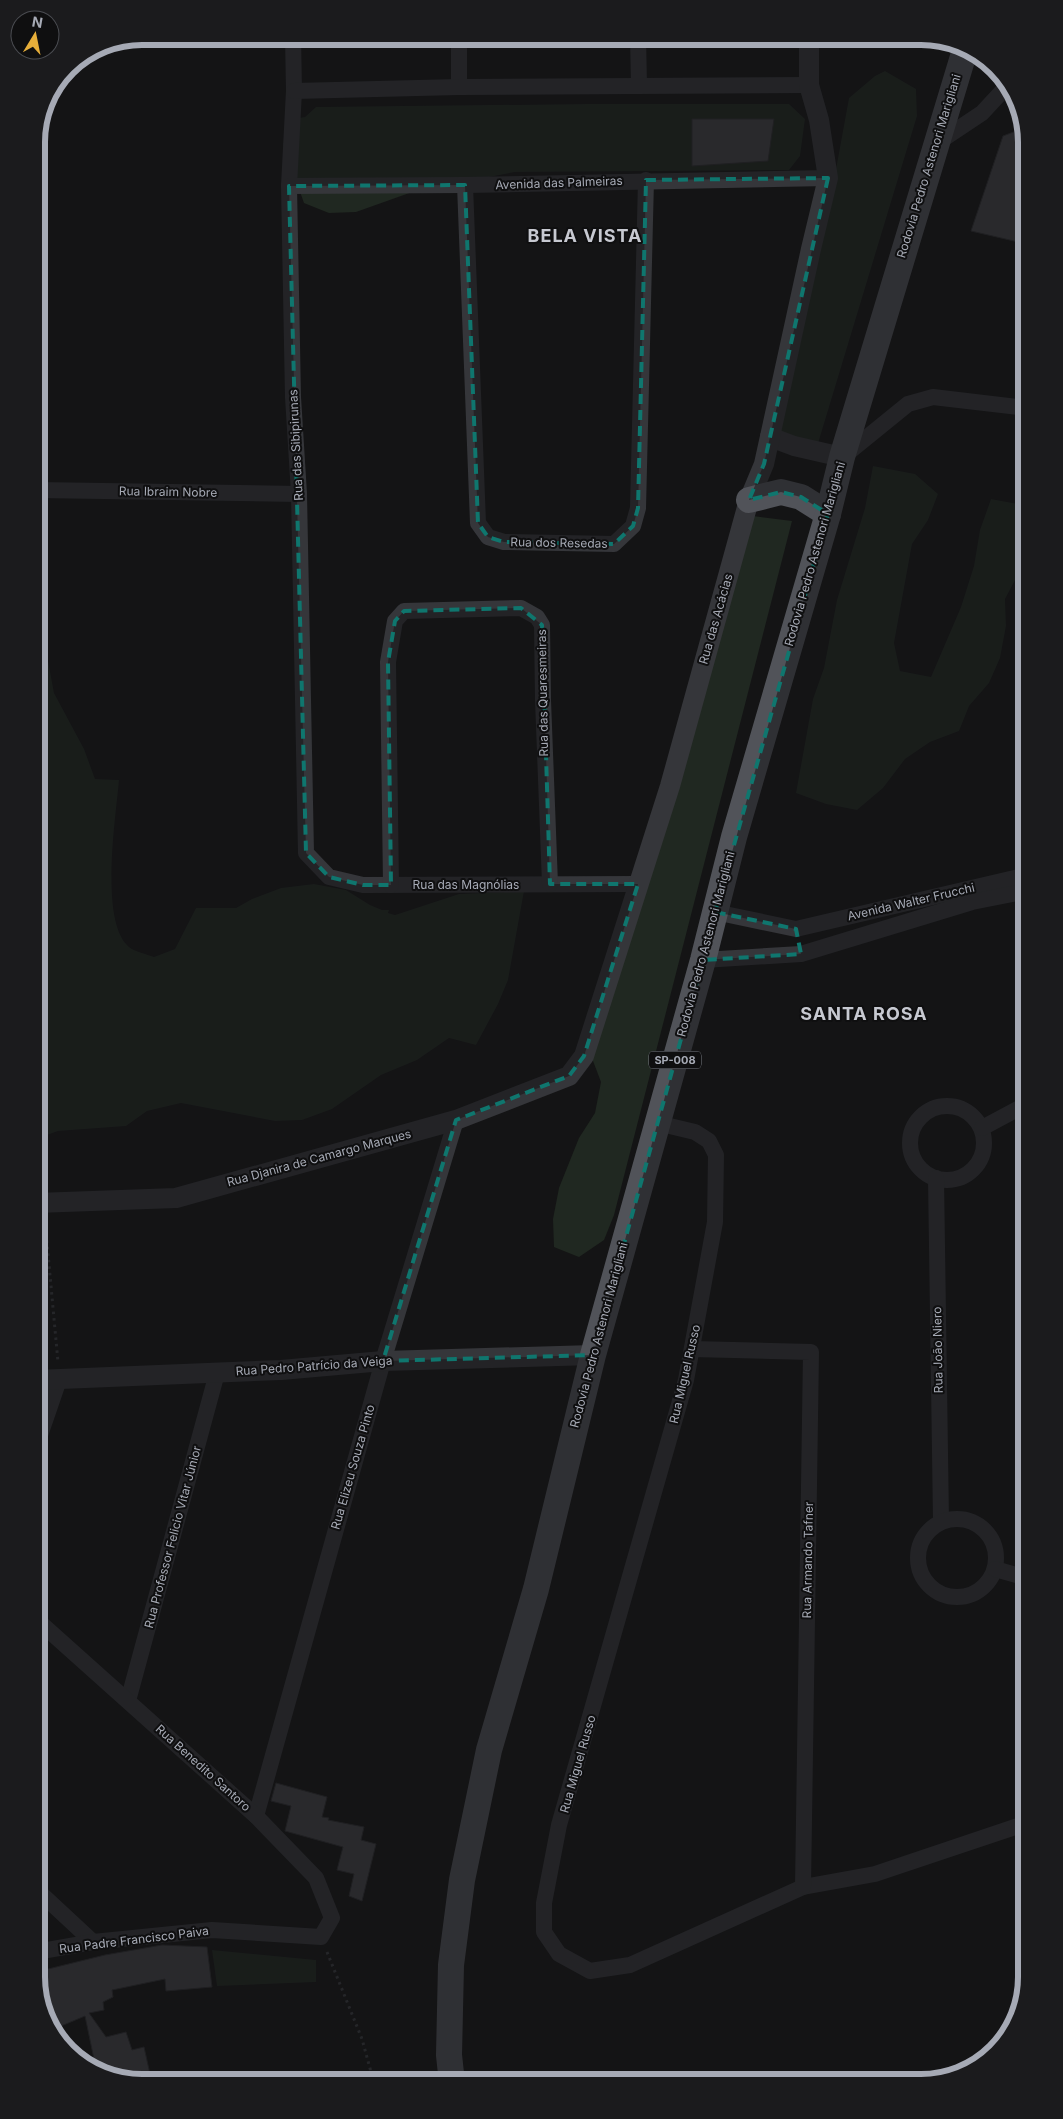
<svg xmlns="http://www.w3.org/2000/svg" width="1063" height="2119" font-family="Inter,sans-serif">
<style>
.green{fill:#202821}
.building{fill:#434448;stroke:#2e2e31}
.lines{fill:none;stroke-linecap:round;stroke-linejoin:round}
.path{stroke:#3b3d41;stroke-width:3;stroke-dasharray:2.5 4;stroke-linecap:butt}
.minor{stroke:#35363a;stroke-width:16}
.tertiary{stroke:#35363a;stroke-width:20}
.primary{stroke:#515359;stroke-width:26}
.marked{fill:none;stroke:#0f766e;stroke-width:4;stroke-dasharray:10 6;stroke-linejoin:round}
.labels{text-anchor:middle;stroke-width:4;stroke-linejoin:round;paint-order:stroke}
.shield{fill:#0f0f10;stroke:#797c84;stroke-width:1}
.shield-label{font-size:11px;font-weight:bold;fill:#a6aab5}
.street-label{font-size:12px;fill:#a6aab5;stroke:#0f0f10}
.district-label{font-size:18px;font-weight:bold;letter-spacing:1px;fill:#c7c9d1;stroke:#0f0f10}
.rim{fill:none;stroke:#a6aab5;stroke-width:6}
</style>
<rect width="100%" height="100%" fill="#141415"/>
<!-- green -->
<g class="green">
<path d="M885 71 916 89 917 116 816 450 780 443V383L826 224 849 98 875 76Z"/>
<path d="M588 104H789L805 119 800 156 789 170 515 172 415 191 356 212 329 213 304 203 283 144 293 119 305 117 316 107Z"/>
<path d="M873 466 915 474 938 494 928 520 912 544 894 643 900 671 931 677 961 607 974 566 980 530 991 499 1023 505 1027 524V543L1023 565 1005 599 1006 626 1000 658 989 683 969 706 959 731 930 742 905 759 883 788 857 810 826 804 796 793 813 699 824 668 837 600 865 508Z"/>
<path d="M753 516 792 521 614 1215 604 1240 579 1257 554 1247 553 1219 559 1188 579 1138 595 1113 601 1082 590 1053Z"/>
<path d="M36 596 54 693 84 749 95 779 119 780C116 817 99 922 129 947 135 952 147 954 154 957L175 949 196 908H236L252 899 281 888 314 884 346 890 370 905 382 910H389L388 913 395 915 459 894 524 891 508 980 498 1004 476 1045 449 1038 417 1060 381 1075 332 1109 302 1120 275 1121 181 1103 147 1111 126 1126 58 1131 36 1139Z"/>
<path d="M212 1950 316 1960V1982L217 1986Z"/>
</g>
<!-- building -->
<g class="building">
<path d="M692 119H774L768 161 692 166Z"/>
<path d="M1024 128 1027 143V244L971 231 1003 136Z"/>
<path d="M276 1783 327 1797 322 1817 329 1818 328 1820 364 1827 361 1840 376 1844 362 1901 349 1896 354 1874 337 1870 343 1847 285 1831 291 1806 271 1801Z"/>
<path d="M162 1945 207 1947 212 1987 166 1991 165 1979 112 1990 113 1997 103 2002 104 2010 89 2013 106 2037 126 2032 132 2050 144 2047 152 2083H136L83 2065 81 2062 94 2059 85 2016 54 2029 44 2017 36 1972 105 1955Z"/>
</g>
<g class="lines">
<!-- path -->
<g class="path">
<path d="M45 1221 58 1362"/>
<path d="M327 1952 362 2039 374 2083"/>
</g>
<!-- minor -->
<g class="minor">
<path d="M293 36 294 91 289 186 293 397 299 494 306 853 329 877 363 885 638 884"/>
<path d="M638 36 639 85"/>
<path d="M459 87V36"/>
<path d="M294 91 459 87 809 85"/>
<path d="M937 143 982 113 1007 86"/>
<path d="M465 185 478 523 488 537 504 542 614 544 633 526 638 508 646 180"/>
<path d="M289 186 465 185 828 178"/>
<path d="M844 456 908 404 933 397 1027 408"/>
<path d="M36 490 299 494"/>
<path d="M391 885 388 662 395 621 404 611 521 608 537 617 542 625 543 700 550 884"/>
<path d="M715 912 796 929 1027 875"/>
<path d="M703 960 801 954 972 902 1027 891"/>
<circle cx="947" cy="1143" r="37"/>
<path d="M657 1123 695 1132 709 1141 716 1155 715 1222 686 1380 559 1825 544 1903V1932L559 1954 590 1971 630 1965 803 1887 875 1874 1027 1823"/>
<path d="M982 1128 1027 1104"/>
<path d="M936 1178 941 1521"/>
<path d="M692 1349 811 1352 803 1887"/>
<path d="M36 1447 59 1380"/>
<circle cx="957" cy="1558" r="39"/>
<path d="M995 1569 1027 1578"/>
<path d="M128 1701 217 1373"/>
<path d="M256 1816 383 1361 456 1120"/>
<path d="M36 1889 93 1942"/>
<path d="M36 1952 93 1942 212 1930 321 1937 332 1918 316 1878 256 1816 36 1619"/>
</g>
<!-- tertiary -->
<g class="tertiary">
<path d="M770 437 794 446 842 457"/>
<path d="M36 1203 176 1198 456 1120 569 1076 584 1056 670 786 749 500 764 464 811 249 828 178 819 120 809 85V36"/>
<path d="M36 1380 281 1370 383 1361 593 1355"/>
</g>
<!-- primary -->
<g class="primary">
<path d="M749 500 781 492 801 497 828 514"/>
<path d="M452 2083 449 2055 451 1965 462 1880 489 1750 536 1589 593 1355 703 960 734 837 828 514 842 457 965 50"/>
</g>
</g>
<!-- marked area -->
<path d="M0 0H1063V2119H0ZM828 178 764 464 749 500 781 492 801 497 828 514 715 912 796 929 801 954 703 960 593 1355 383 1361 456 1120 569 1076 584 1056 638 884H550L542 625 521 608 404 611 395 621 388 662 391 885H363L329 877 306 853 289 186 465 185 478 523 488 537 504 542 614 544 633 526 638 508 646 180Z" fill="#141415" fill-opacity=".55" fill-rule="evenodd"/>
<path class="marked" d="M828 178 764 464 749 500 781 492 801 497 828 514 715 912 796 929 801 954 703 960 593 1355 383 1361 456 1120 569 1076 584 1056 638 884H550L542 625 521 608 404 611 395 621 388 662 391 885H363L329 877 306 853 289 186 465 185 478 523 488 537 504 542 614 544 633 526 638 508 646 180Z"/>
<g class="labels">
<!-- shield labels -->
<rect class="shield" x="649" y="1051.5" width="52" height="17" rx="4"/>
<g class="shield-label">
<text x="675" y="1064">SP-008</text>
</g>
<!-- street labels -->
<g class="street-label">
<text transform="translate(929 166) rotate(-73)" y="4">Rodovia Pedro Astenori Marigliani</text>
<text transform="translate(559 183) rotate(-2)" y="4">Avenida das Palmeiras</text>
<text transform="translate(296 445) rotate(-93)" y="4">Rua das Sibipirunas</text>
<text transform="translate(168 492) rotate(1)" y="4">Rua Ibraim Nobre</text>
<text transform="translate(559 543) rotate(1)" y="4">Rua dos Resedas</text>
<text transform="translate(815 554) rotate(-74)" y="4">Rodovia Pedro Astenori Marigliani</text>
<text transform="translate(716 619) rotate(-74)" y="4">Rua das Acácias</text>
<text transform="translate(543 693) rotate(-91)" y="4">Rua das Quaresmeiras</text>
<text x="466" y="889">Rua das Magnólias</text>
<text transform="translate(911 902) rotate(-13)" y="4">Avenida Walter Frucchi</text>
<text transform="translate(706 944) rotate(-75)" y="4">Rodovia Pedro Astenori Marigliani</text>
<text transform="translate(319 1158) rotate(-15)" y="4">Rua Djanira de Camargo Marques</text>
<text transform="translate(599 1335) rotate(-75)" y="4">Rodovia Pedro Astenori Marigliani</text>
<text transform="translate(938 1350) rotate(-91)" y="4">Rua João Niero</text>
<text transform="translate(314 1366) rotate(-4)" y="4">Rua Pedro Patrício da Veiga</text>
<text transform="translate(685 1374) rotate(-77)" y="4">Rua Miguel Russo</text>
<text transform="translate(353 1467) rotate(-74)" y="4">Rua Elizeu Souza Pinto</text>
<text transform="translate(173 1537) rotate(-75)" y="4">Rua Professor Felicio Vitar Júnior</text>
<text transform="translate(808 1560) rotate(-89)" y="4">Rua Armando Tafner</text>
<text transform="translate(578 1764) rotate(-74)" y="4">Rua Miguel Russo</text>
<text transform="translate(203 1768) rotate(42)" y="4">Rua Benedito Santoro</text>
<text transform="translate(134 1940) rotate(-7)" y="4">Rua Padre Francisco Paiva</text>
</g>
<!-- district labels -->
<g class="district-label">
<text x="585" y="242">BELA VISTA</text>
<text x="864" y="1020">SANTA ROSA</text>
</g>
</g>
<!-- crop -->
<path d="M0 0H1063V2119H0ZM142 45H921A97 97 0 0 1 1018 142V1977A97 97 0 0 1 921 2074H142A97 97 0 0 1 45 1977V142A97 97 0 0 1 142 45Z" fill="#1b1b1d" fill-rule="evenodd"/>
<path class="rim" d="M142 45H921A97 97 0 0 1 1018 142V1977A97 97 0 0 1 921 2074H142A97 97 0 0 1 45 1977V142A97 97 0 0 1 142 45Z"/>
<!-- north arrow -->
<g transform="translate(35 35) rotate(10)"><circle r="24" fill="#0f0f10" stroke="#4b4d52"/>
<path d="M0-4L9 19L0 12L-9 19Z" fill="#e6ae3a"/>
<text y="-8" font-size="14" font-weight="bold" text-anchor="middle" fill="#a6aab5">N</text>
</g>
</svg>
